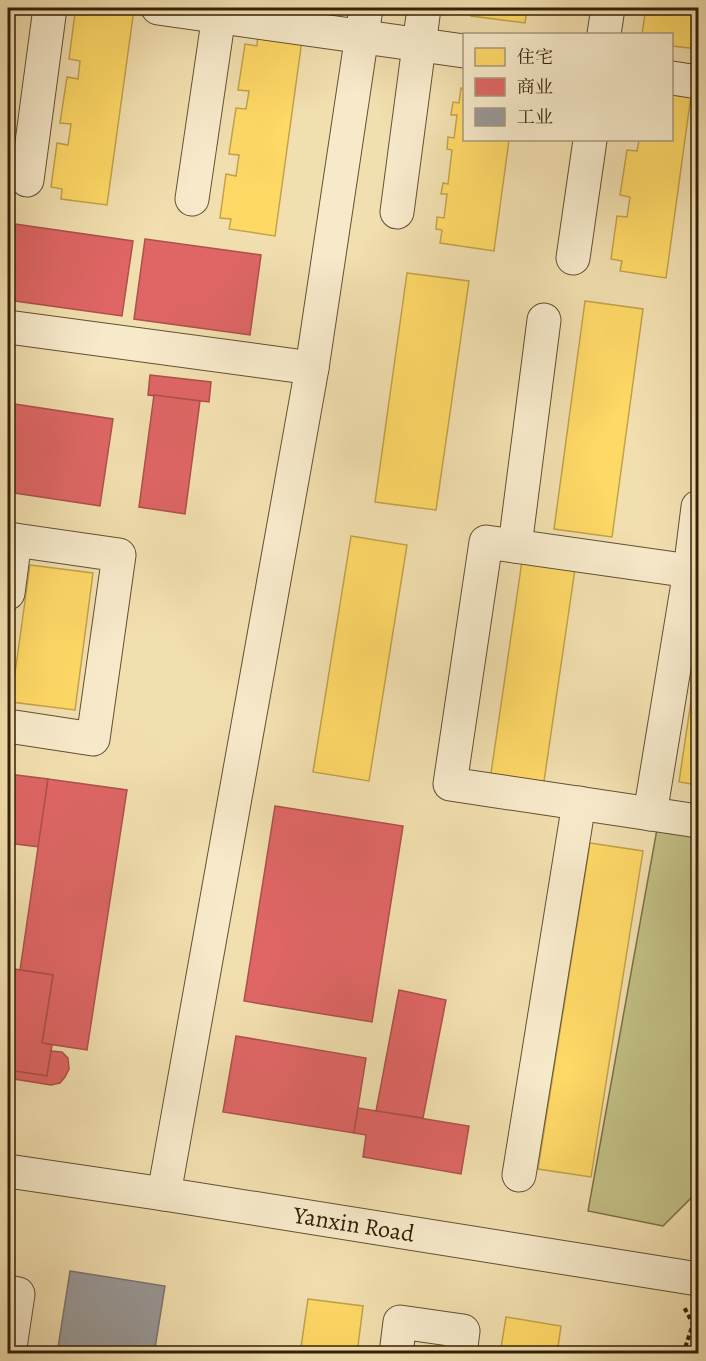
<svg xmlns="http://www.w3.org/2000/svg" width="706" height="1361" font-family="Alegreya,'Noto Serif SC',serif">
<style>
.green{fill:#c2c085;stroke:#7a7046;stroke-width:1.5}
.homes{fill:#ffd966;stroke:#c2a24a;stroke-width:1.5}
.shops{fill:#e06666;stroke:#ac514a;stroke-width:1.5}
.industry{fill:#999;stroke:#7a756e;stroke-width:1.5}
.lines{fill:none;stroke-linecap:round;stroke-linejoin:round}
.minor-casing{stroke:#625032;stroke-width:35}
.path{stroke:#322008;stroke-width:4;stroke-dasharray:4.5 3;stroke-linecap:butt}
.minor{stroke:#f7eacb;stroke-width:33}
.labels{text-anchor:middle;stroke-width:6;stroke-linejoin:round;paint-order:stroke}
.street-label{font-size:24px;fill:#322008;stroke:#f7eacb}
</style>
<rect width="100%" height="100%" fill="#f2dfaf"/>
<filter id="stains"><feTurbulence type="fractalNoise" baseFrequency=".00333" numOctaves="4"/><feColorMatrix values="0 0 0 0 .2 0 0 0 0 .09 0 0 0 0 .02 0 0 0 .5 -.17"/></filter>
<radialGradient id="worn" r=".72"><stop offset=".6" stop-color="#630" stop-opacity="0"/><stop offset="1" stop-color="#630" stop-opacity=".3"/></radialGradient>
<!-- green -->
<path class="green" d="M657 829 698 834V1178L694 1195 663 1226 588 1211Z"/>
<!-- homes -->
<g class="homes">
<path d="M89 8 134 9 107 205 61 199 62 189 51 187 57 143 68 145 71 124 60 123 67 77 78 79 80 61 69 59 75 13 88 15Z"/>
<path d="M473 8H527L525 23 471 16Z"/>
<path d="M646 8H698V49L672 46V34H642Z"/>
<path d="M258 33 302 40 275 236 229 229 231 219 220 218 226 174 236 176 239 155 229 154 236 108 246 109 249 91 238 90 245 44 257 46Z"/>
<path d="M672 78 693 81 666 278 620 271 622 261 611 259 617 216 627 217 630 197 620 195 627 150 637 151 639 140H672Z"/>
<path d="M461 88 464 89V140H509L494 251 440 243 442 230 436 229 437 217 444 218 447 194H441L443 183 448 184 452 150 447 149 448 137 454 138 457 115H451L453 102 459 103Z"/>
<path d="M407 273 469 281 436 510 375 502Z"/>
<path d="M585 301 643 309 612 537 554 529Z"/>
<path d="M351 536 407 545 369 781 313 772Z"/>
<path d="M522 561 575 569 543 788 490 780Z"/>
<path d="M30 565 93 573 75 710 11 702Z"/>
<path d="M698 654V785L679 782Z"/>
<path d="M590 843 643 851 591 1177 538 1169Z"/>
<path d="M308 1299 363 1306 357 1354H300Z"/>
<path d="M506 1317 561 1326 557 1354H500Z"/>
</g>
<!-- shops -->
<g class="shops">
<path d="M8 223 133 241 122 316 8 300Z"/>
<path d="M145 239 261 255 250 335 134 319Z"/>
<path d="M150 375 211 382 209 402 148 395Z"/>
<path d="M154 395 200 401 185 514 139 507Z"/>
<path d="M8 403 113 419 100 506 8 492Z"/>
<path d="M8 774 48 779 39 847 8 843Z"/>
<path d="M48 779 127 790 87 1050 42 1043 53 975 20 970Z"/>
<path d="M275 806 403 826 372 1022 244 1001Z"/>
<path d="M8 968 53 975 42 1043 52 1045 47 1076 8 1070Z"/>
<path d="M399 990 446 1000 423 1118 376 1111Z"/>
<path d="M236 1036 366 1058 354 1133 223 1112Z"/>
<path d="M51 1051 62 1052 68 1058 69 1069 65 1077 60 1083 51 1085 8 1078V1070L47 1076Z"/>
<path d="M358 1108 469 1126 461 1174 363 1157 366 1135 354 1133Z"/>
</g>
<!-- industry -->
<path class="industry" d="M70 1271 165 1286 154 1354H57Z"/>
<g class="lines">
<defs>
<g id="minor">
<path d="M158 8 464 51"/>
<path d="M604 34 608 8"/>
<path d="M672 78 698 82"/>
<path d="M27 180 50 8"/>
<path d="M192 199 220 8"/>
<path d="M397 212 424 8"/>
<path d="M573 258 590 140"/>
<path d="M8 327 312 368"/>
<path d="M8 539 15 540 8 593"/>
<path d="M515 546 544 320"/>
<path d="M690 571 486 542 450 784 698 821"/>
<path d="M8 726 93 739 119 555 15 540"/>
<path d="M650 814 690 571 698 507"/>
<path id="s1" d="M8 1171 164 1194 698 1279"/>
<path d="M519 1175 579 803"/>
<path d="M164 1194 312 368 366 8"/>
<path d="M8 1292 18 1294 9 1354"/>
<path d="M396 1354 400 1322 463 1331 460 1354"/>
</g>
</defs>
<!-- minor casing -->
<use href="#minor" class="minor-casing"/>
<!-- path -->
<g class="path">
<path d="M692 1239 698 1234"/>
<path d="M683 1354 693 1324 684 1307"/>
</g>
<!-- minor -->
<use href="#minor" class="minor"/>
</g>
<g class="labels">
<!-- street labels -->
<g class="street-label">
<text dy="8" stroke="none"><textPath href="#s1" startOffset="350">Yanxin Road</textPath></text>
</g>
</g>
<!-- margin -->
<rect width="706" height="1361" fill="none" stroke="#f2dfaf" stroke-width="30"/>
<rect x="9" y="9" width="688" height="1343" fill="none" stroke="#322008" stroke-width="3"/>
<rect x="15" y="15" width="676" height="1331" fill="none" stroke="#322008" stroke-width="1.5"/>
<!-- legend -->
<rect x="463" y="33" width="210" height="108" fill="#f7eacb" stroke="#a8997d" stroke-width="1.5"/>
<rect x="475" y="48" width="30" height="18" fill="#ffd966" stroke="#a8997d" stroke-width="1.5"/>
<text x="517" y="63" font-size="18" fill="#322008">住宅</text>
<rect x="475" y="78" width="30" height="18" fill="#e06666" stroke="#a8997d" stroke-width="1.5"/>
<text x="517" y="93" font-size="18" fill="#322008">商业</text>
<rect x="475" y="108" width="30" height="18" fill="#999999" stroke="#a8997d" stroke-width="1.5"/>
<text x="517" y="123" font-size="18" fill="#322008">工业</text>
<rect width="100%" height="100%" filter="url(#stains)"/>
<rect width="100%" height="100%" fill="url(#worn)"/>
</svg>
